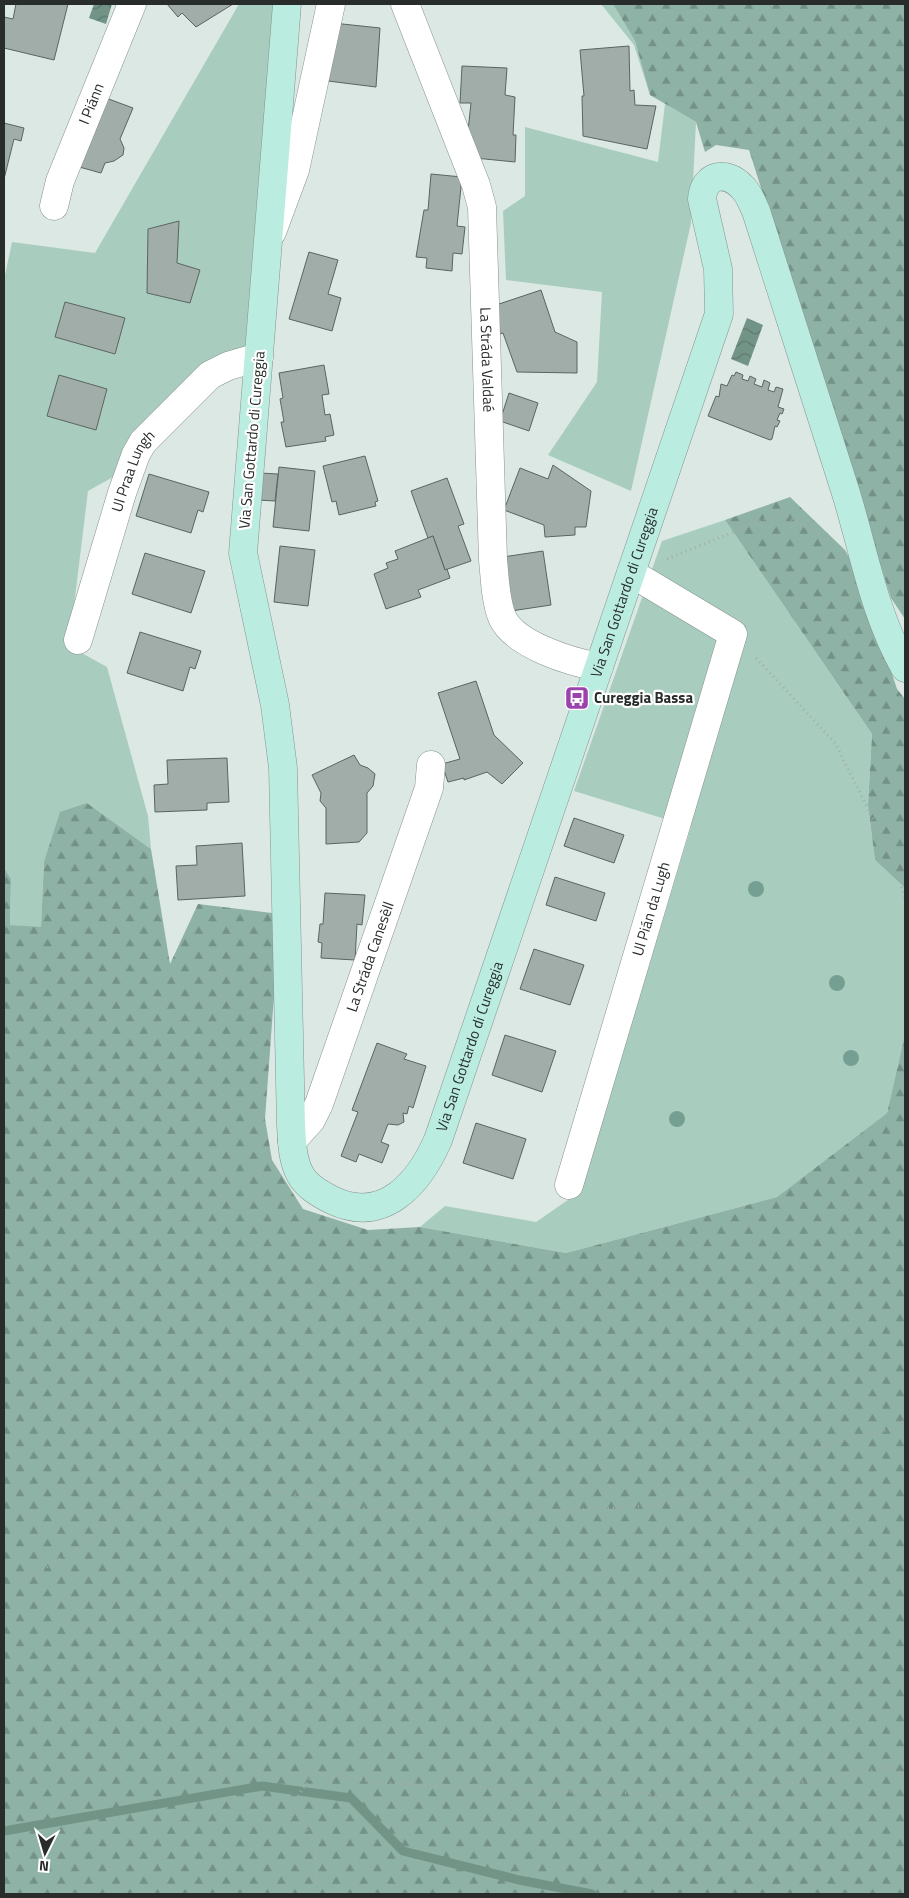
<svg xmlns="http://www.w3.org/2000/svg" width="909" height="1898" font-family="'Titillium Web',sans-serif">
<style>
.grass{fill:#a8cdbf}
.forest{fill:url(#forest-firs)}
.water{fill:url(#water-waves)}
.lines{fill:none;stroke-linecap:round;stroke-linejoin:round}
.stream{stroke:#719487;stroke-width:9}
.building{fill:#a1ada8;stroke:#5a6561}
.street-casing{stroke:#87938f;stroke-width:29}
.secondary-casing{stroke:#87938f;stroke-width:29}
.path{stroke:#a3ada9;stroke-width:3;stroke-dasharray:1 4;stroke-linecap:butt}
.street{stroke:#fff;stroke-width:28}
.secondary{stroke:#baece0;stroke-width:28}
.tree{fill:#769f93}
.labels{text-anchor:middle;stroke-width:4.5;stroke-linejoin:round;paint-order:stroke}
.street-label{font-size:15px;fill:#282d2b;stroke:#fff}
.poi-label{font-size:15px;font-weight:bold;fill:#282d2b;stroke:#fff;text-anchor:start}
</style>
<defs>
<pattern id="forest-firs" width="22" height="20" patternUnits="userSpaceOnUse" patternTransform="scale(1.25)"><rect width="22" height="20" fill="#8eb2a5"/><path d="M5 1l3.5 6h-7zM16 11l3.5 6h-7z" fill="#749187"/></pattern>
<pattern id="water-waves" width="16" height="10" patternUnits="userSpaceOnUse" patternTransform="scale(1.25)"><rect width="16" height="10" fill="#719487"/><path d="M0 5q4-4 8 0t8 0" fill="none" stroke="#5d796f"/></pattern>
</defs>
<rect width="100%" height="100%" fill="#dce8e3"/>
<!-- grass -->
<g class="grass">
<path d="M239 4H290L265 342 221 358 147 417 122 472 88 491 69 646 107 667 148 816 151 849 87 803 44 862 41 928 10 925 11 879 4 868V280L12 242 95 253Z"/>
<path d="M601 4H613L635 41 650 95 634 45Z"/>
<path d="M665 104 696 122 691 223 631 491 548 455 597 382 602 292 506 280 503 211 525 196V127L658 162Z"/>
<path d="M725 520 872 734 868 805 875 860 905 888V1034L887 1113 777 1197 566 1253 420 1227 445 1206 536 1222 581 1191 691 827 574 791 662 541Z"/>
</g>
<!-- forest -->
<g class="forest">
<path d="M613 4H905V619L891 598 749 150 716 145 705 152 696 122 650 95 635 41Z"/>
<path d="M790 497 845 550 859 576 897 689 905 699V888L875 860 868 805 872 734 725 520Z"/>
<path d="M87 803 151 849 170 964 198 904 280 914 265 1119 272 1160 303 1209 368 1230 420 1227 566 1253 777 1197 887 1113 905 1034V1894H4V868L11 879 10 925 41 927 44 862 60 812Z"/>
</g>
<!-- water -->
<g class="water">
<path d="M94 4H112L106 24 89 18Z"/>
<path d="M747 318 763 325 748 366 731 359Z"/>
</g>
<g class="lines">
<!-- stream -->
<path class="stream" d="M4 1831 262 1786 351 1798 403 1851 519 1880 592 1894"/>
</g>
<!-- building -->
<g class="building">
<path d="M16 4H68L54 60 4 48V17L13 19Z"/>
<path d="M167 4H233L196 27 182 13 178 17Z"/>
<path d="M333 23 380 28 376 87 328 81Z"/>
<path d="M629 46 630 91 634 90 635 105 656 106 647 149 583 136 582 96H584L580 50Z"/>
<path d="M462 66 507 68 505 95 515 97 513 135H516L515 162 475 158 468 131 471 103H460Z"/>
<path d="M106 98 133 108 120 139 124 148 123 155 114 161 105 163 101 173 72 165Z"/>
<path d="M4 123 24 128 21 141 14 139 4 179Z"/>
<path d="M431 174 462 177 457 226 465 227 462 254 453 253 452 271 426 268 427 258 416 257 424 210H428Z"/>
<path d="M179 221 177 263 200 270 190 303 147 293 148 229Z"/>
<path d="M309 252 338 260 328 294 341 298 332 331 289 319Z"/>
<path d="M541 290 555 332 577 342V373L517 372 503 333 499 334 490 307Z"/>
<path d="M65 302 125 318 115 354 55 337Z"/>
<path d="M324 365 329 394 322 395 325 415 330 414 334 435 325 437 326 441 286 447 281 422H284L280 399 283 398 279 373Z"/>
<path d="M736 372 743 375 742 379 748 381 750 376 756 379 754 384 762 387 764 380 770 383 768 390 774 392 776 387 783 389 778 407 784 409 782 414 780 413 777 420 780 421 777 427 775 426 772 439 770 440 708 416 716 396 719 397 721 384 727 386 732 375 734 376Z"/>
<path d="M59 375 107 389 96 430 47 416Z"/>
<path d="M509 393 538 403 529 431 500 421Z"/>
<path d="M365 456 378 501 375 502 376 506 339 515 336 501 332 502 323 466Z"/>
<path d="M553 465 591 491 586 527H575V535L545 537 544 525 504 510 520 468 548 479Z"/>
<path d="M279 467 315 471 309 531 273 527Z"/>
<path d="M260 473 278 474 275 501 258 500Z"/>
<path d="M149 474 209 492 203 512 198 510 191 533 136 516Z"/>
<path d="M447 478 464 524 458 526 471 561 445 570 433 536 428 538 411 491Z"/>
<path d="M433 536 445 570 447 569 450 578 418 590 421 597 386 609 374 574 388 568 386 563 398 559 395 551Z"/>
<path d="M280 546 315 550 308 606 274 602Z"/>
<path d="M543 551 551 605 511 611 503 557Z"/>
<path d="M145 553 205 571 191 613 132 594Z"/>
<path d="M140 632 201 651 195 669 190 667 183 691 127 673Z"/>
<path d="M476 681 494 735 523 763 502 784 487 772 464 780V778L448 782 442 764 460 759 438 693Z"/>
<path d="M354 755 360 765 368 768 375 774 373 786 367 793V833L359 842 326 844V808L320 801 321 793 312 775Z"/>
<path d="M227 758 229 802 207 803V810L155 812 154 785 168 784 167 760Z"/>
<path d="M574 818 624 835 614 863 564 846Z"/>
<path d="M242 843 245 896 178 900 176 866 197 865 196 846Z"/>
<path d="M555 877 605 893 596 921 546 905Z"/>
<path d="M325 893 365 895 362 925 357 924 355 960 321 958 322 943 318 942 320 924H323Z"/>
<path d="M534 949 584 965 570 1005 520 989Z"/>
<path d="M505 1035 556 1051 542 1092 492 1075Z"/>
<path d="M377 1043 407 1054 404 1059 426 1066 413 1108 409 1106 407 1114 403 1113 404 1122 398 1125 388 1124 381 1142 389 1145 382 1163 359 1154 356 1162 341 1156 358 1112 352 1110Z"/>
<path d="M476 1123 526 1139 513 1179 463 1163Z"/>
</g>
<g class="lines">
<defs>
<g id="street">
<path id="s1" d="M405 4 476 185 482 207 493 560C495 578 495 599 502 617 514 645 571 662 599 667"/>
<path id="s2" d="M54 206 60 181 132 4"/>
<path d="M272 232 295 170 331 4"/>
<path id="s3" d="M78 640 122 493 136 454 143 442 210 375 228 366 259 357"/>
<path id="s4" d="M292 1141 311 1120 319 1104 429 788 431 765"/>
<path id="s5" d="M569 1185 733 634 631 573"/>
</g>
<g id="secondary">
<path id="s6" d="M287 4 243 553 275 705 283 768 291 1125C292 1141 292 1159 300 1174 306 1186 320 1194 332 1200 384 1225 419 1183 438 1140L719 314 718 269 702 199C704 174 726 170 742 187 749 193 752 203 756 211 785 304 816 397 845 490 864 551 873 611 905 668"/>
</g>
</defs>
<!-- street casing -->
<use href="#street" class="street-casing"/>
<!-- secondary casing -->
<use href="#secondary" class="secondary-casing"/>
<!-- path -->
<g class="path">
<path d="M667 559 780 513 830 540"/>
<path d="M756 658 835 743 896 865 905 900"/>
<path d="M4 1593 79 1547 145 1492 183 1485 248 1486 369 1509 513 1514 644 1506 707 1497 800 1452 891 1429 905 1420"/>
<path d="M884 1769 905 1773"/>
<path d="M317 1894 315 1844 293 1803 314 1773 387 1783 541 1791 638 1793 702 1802 778 1786 891 1767 905 1759"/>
</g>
<!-- street -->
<use href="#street" class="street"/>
<!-- secondary -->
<use href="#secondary" class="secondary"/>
</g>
<!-- trees -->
<g class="tree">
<circle cx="756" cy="889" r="8"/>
<circle cx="837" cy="983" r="8"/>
<circle cx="851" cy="1058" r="8"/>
<circle cx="677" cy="1119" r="8"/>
</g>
<!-- icons -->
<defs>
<symbol id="bus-square" viewBox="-11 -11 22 22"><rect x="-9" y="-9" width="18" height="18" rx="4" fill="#9b42ad" stroke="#fff"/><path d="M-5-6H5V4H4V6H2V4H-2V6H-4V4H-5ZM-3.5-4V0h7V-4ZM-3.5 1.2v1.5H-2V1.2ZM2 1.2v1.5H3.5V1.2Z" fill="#fff"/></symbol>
</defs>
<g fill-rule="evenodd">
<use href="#bus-square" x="563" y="684" width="28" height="28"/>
</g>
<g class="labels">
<!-- street labels -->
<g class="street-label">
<text dy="5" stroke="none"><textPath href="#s2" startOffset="109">I Piánn</textPath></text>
<text dy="5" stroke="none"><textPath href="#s1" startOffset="370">La Stráda Valdaé</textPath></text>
<text transform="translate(252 440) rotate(-85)" y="5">Via San Gottardo di Cureggia</text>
<text dy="5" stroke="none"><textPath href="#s3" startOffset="178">Ul Praa Lungh</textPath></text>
<text dy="5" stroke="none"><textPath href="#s6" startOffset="1936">Via San Gottardo di Cureggia</textPath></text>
<text dy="5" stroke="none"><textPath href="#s5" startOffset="288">Ul Pián da Lugh</textPath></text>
<text dy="5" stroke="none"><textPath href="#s4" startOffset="202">La Stráda Canesèll</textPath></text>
<text dy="5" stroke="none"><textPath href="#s6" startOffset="1456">Via San Gottardo di Cureggia</textPath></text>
</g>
<!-- poi labels -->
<g class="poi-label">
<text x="594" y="703">Cureggia Bassa</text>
</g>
</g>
<!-- border -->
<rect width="909" height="1898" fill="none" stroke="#282d2b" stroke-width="10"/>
<!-- north arrow -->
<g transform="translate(45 1853) rotate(185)" stroke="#ffffff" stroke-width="4" paint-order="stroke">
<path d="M0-4L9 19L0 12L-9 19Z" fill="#282d2b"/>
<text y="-8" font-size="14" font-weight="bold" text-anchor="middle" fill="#282d2b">N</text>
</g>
</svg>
